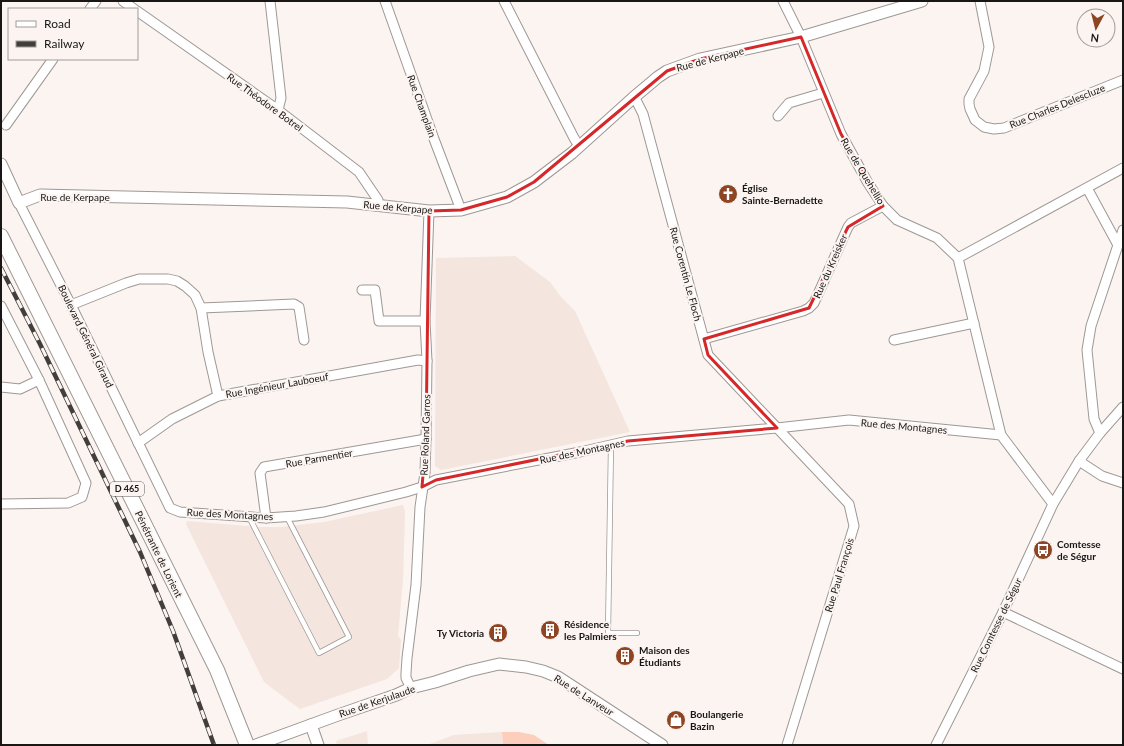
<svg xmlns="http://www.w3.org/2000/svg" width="1124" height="746" font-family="Lato,sans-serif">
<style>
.built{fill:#f4e5de}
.green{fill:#fbcfbc}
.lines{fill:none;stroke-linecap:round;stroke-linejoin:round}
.service-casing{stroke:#9e9895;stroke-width:6}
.minor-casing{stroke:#9e9895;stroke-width:11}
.tertiary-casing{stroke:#9e9895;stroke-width:13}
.primary-casing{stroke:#9e9895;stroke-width:16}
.service{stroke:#fff;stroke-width:4.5}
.minor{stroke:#fff;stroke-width:9}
.tertiary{stroke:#fff;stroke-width:11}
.primary{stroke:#fff;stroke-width:14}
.rail-casing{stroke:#413e3c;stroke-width:4.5}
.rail{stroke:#fbf4f1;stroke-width:3;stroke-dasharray:9;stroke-linecap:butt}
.marked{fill:none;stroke:#d62828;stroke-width:3;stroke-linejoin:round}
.labels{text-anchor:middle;stroke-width:4;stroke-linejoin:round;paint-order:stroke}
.shield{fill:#fbf4f1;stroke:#5d5958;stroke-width:1}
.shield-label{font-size:9px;font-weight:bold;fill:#191716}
.street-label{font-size:10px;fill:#191716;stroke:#fbf4f1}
.poi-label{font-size:10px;font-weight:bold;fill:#191716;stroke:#fbf4f1;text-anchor:start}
</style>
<rect width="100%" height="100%" fill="#fbf4f1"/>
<!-- built -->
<g class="built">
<path d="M515 256 550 282 561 297 575 311 630 432 441 470 435 466 436 258Z"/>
<path d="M403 505 405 511 403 579 398 636 401 640 399 668 387 679 300 709 264 682 186 524 187 521 258 527H281L324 522Z"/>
<path d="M367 731 368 745H337L336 741Z"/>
<path d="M502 732 503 745H427L454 735Z"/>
</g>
<!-- green -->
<path class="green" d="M502 732H519L534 735 549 745H503Z"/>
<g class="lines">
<defs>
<g id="service">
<path d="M611 445 608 633H637"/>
<path d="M249 517 319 653 349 637 287 517"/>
</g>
<g id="minor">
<path d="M123 1 134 9"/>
<path d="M270 1 281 98 278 110"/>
<path d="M385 1 434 139 461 210"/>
<path d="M504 1 574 138 579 146"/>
<path d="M783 1 801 37 841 134 868 183 883 206 897 220 937 238 958 258 1001 435 1053 504"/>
<path d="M980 1 989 47 984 71 969 99V104L970 109 975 120 984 127 994 129 1004 128 1123 80"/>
<path d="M90 9 96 1"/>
<path d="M137 11 278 110 359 172 378 200V206"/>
<path d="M633 98 637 102 643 114 708 355 849 504 854 526 787 745"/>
<path d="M778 116 789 103 823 93"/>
<path d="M6 125 53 59"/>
<path d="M1087 188 1118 245"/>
<path d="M19 203 71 305 170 508 180 512 266 518 296 516 324 512 406 492 422 487 436 480 580 452 628 441 777 428 849 420 1001 435"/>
<path d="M958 258 1123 168"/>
<path d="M362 290H375L379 321H425"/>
<path d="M71 305 126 283 139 279H168L177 281 185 286 195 295 201 308 208 352 218 396"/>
<path d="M1 306 39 380 86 483 82 497 68 503 1 504"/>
<path d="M201 308 294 304 299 307 304 340"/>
<path d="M704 339 803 311 809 308 814 303 848 227 851 223 883 206"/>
<path d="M894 340 974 323"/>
<path d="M1 387 20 389 39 380"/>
<path d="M1100 433 1094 419 1087 350 1091 326 1123 230"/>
<path d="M138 443 172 419 218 396 418 360 427 361"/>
<path d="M1079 461 1102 476 1123 483"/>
<path d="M266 518 260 473 264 467 426 439"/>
<path d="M1003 612 1123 669"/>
<path d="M411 688 406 678V673L407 658 416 585 420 507 425 473 426 439 427 361 425 321 429 211"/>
<path d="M936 745 1003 612 1053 504 1079 461 1100 433 1123 407"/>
</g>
<g id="tertiary">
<path d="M1 164 19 203 40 195 347 202 429 211 461 210 507 197 534 182 572 153 633 98 658 77 667 71 700 59 801 37 922 1"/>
<path d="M311 725 318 745"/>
<path d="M256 745 338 715 396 695 411 688 435 682 469 671 499 664 526 667 543 671 558 677 662 745"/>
</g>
<path id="primary" d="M1 236 217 670 247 745"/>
</defs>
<!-- service casing -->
<use href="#service" class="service-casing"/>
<!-- minor casing -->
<use href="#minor" class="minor-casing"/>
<!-- tertiary casing -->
<use href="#tertiary" class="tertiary-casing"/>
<!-- primary casing -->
<use href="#primary" class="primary-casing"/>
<!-- service -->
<use href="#service" class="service"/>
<!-- minor -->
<use href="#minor" class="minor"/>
<!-- tertiary -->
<use href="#tertiary" class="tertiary"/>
<!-- primary -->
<use href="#primary" class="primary"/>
<defs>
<path id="rail" d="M1 268 40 344 140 552 173 631 214 745"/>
</defs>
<!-- rail casing -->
<use href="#rail" class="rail-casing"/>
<!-- rail -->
<use href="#rail" class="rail"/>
</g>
<!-- marked area -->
<path class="marked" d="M801 37 841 134 883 206 848 227 809 308 704 339 708 355 777 428 628 441 436 480 422 487 426 439 429 211 461 210 507 197 534 182 667 71 700 59Z"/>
<!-- icons -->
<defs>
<symbol id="church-disc" viewBox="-11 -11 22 22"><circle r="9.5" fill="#8d4523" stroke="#fbf4f1"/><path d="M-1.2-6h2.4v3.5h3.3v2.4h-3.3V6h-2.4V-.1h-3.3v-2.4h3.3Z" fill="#fff"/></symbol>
<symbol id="bus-disc" viewBox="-11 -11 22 22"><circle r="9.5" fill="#8d4523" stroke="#fbf4f1"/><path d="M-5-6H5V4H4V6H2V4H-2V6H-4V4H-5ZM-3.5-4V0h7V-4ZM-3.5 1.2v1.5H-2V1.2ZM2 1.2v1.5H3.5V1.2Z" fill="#fff"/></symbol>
<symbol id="building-disc" viewBox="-11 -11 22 22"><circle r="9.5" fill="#8d4523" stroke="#fbf4f1"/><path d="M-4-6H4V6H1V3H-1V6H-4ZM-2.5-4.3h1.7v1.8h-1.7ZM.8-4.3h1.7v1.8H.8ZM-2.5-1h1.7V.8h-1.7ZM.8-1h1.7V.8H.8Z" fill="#fff"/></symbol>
<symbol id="shop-disc" viewBox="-11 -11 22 22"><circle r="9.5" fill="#8d4523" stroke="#fbf4f1"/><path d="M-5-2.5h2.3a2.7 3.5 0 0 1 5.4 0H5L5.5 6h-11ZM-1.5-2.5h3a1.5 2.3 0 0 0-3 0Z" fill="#fff"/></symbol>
</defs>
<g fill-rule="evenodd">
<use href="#church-disc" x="717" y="183" width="22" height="22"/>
<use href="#bus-disc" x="1032" y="539" width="22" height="22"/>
<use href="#building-disc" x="539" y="619" width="22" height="22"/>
<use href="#building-disc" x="487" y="622" width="22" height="22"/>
<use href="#building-disc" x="614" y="645" width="22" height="22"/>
<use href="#shop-disc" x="665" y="709" width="22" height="22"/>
</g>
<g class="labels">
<!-- shield labels -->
<rect class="shield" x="110" y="482" width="34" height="14" rx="3"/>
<g class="shield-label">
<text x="127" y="492">D 465</text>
</g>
<!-- street labels -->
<g class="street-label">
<text transform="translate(710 59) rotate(-15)" y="4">Rue de Kerpape</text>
<text transform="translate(265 102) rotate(36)" y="4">Rue Théodore Botrel</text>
<text transform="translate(422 106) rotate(70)" y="4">Rue Champlain</text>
<text transform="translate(1057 106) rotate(-22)" y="4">Rue Charles Delescluze</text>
<text transform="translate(863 171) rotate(59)" y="4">Rue de Quehellio</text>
<text x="75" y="201">Rue de Kerpape</text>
<text transform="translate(398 207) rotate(5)" y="4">Rue de Kerpape</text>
<text transform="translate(830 266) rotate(-66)" y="4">Rue du Kreisker</text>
<text transform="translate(686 274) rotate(75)" y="4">Rue Corentin Le Floch</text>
<text transform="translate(86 336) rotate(64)" y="4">Boulevard Général Giraud</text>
<text transform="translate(277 385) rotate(-10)" y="4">Rue Ingénieur Lauboeuf</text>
<text transform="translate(904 426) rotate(5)" y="4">Rue des Montagnes</text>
<text transform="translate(425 435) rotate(-88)" y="4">Rue Roland Garros</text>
<text transform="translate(582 451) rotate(-12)" y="4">Rue des Montagnes</text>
<text transform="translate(319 458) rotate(-10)" y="4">Rue Parmentier</text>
<text transform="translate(230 514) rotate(3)" y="4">Rue des Montagnes</text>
<text transform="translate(159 554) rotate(64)" y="4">Pénétrante de Lorient</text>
<text transform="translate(839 575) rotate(-73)" y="4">Rue Paul François</text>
<text transform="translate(996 625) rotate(-64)" y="4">Rue Comtesse de Ségur</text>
<text transform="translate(584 695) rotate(32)" y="4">Rue de Lanveur</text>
<text transform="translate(377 701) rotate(-19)" y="4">Rue de Kerjulaude</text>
</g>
<!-- poi labels -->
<g class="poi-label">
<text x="742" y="192">Église<tspan x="742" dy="12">Sainte-Bernadette</tspan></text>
<text x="1057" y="548">Comtesse<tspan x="1057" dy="12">de Ségur</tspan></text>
<text x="564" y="628">Résidence<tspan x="564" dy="12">les Palmiers</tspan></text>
<text x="484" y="637" text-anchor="end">Ty Victoria</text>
<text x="639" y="654">Maison des<tspan x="639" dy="12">Étudiants</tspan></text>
<text x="690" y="718">Boulangerie<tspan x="690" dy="12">Bazin</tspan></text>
</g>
</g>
<!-- border -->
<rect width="1124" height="746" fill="none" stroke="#191716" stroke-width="4"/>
<!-- legend -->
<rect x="8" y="8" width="130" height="52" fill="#fbf4f1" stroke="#a19c99"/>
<rect x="16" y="21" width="20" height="6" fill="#ffffff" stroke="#a19c99"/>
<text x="44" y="28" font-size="12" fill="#191716">Road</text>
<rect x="16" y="41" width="20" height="6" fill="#413e3c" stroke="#a19c99"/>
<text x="44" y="48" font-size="12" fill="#191716">Railway</text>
<!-- north arrow -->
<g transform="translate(1096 28) rotate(187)"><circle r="19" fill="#fbf4f1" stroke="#a19c99"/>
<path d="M0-3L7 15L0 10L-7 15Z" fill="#8d4523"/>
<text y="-6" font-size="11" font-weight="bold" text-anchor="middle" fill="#191716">N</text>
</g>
</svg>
